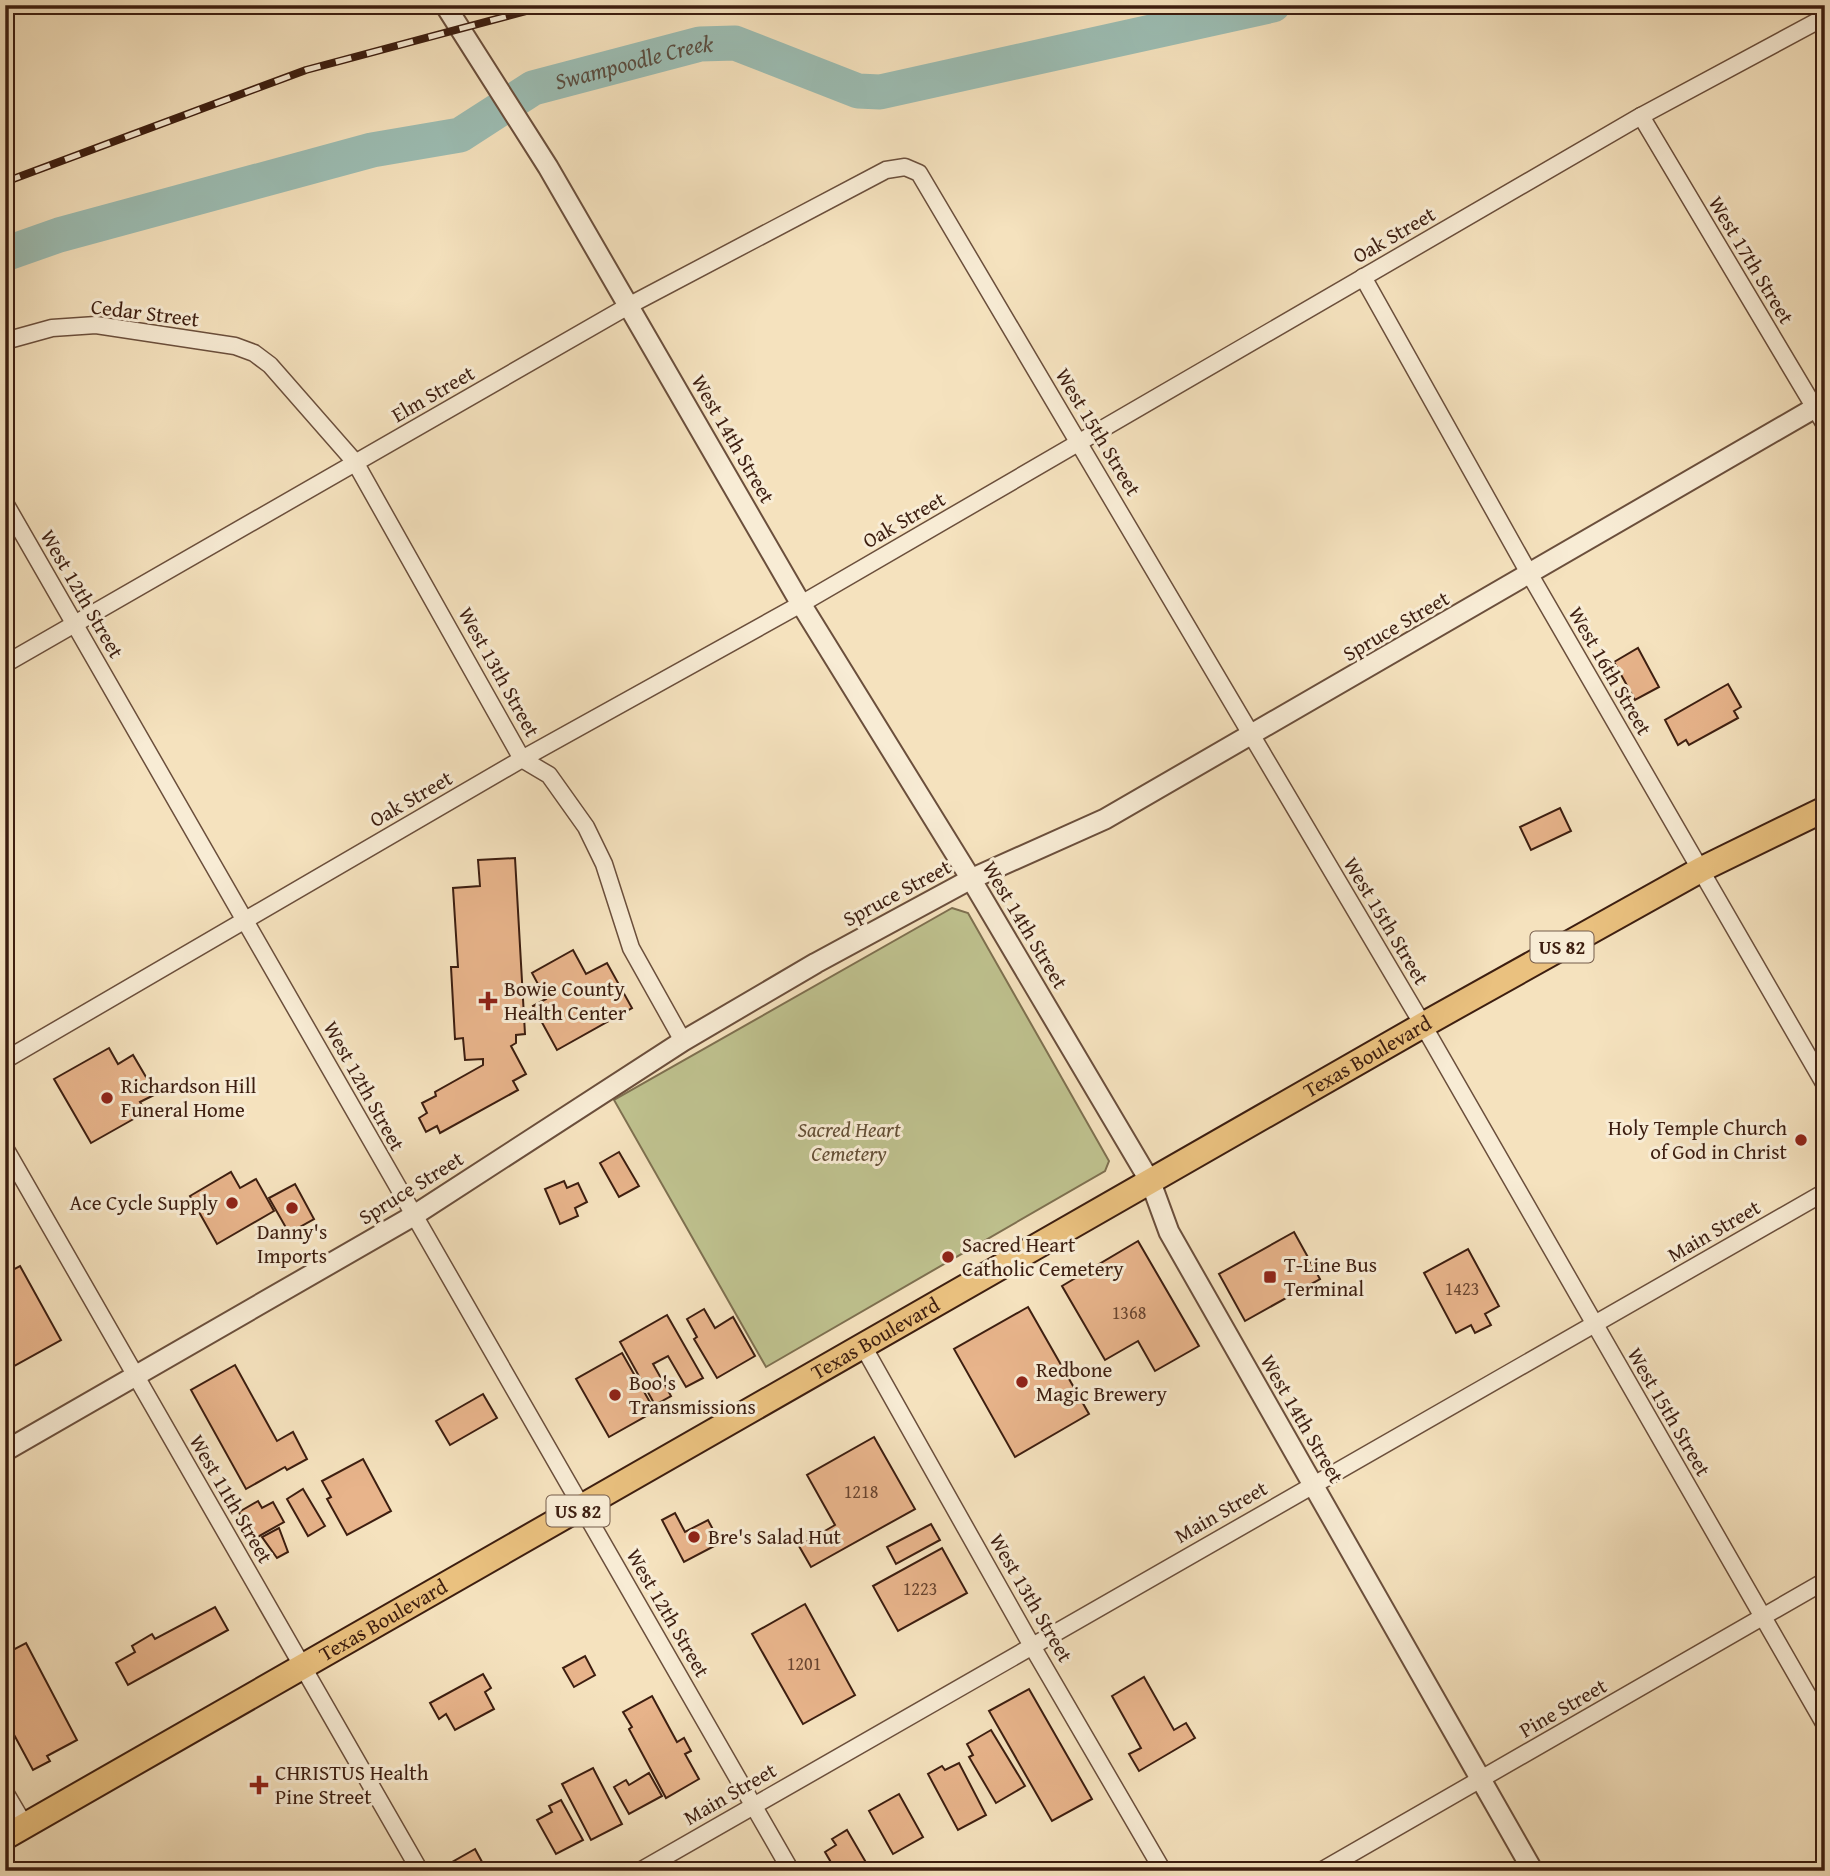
<svg xmlns="http://www.w3.org/2000/svg" width="1830" height="1876" font-family="'Gentium Book Plus',serif">
<style>
.green{fill:#bfc28f;stroke:#7e7050;stroke-width:2}
.lines{fill:none;stroke-linecap:round;stroke-linejoin:round}
.river{stroke:#9cbdb3;stroke-width:35}
.building{fill:#e8b48b;stroke:#3d1e10;stroke-width:2}
.minor-casing{stroke:#6b4f3c;stroke-width:19}
.tertiary-casing{stroke:#6b4f3c;stroke-width:23}
.primary-casing{stroke:#3d1e10;stroke-width:28}
.minor{stroke:#f8ecd5;stroke-width:16}
.tertiary{stroke:#f8ecd5;stroke-width:19}
.primary{stroke:#eac17f;stroke-width:24}
.rail-casing{stroke:#3d1e10;stroke-width:8}
.rail{stroke:#f8ecd5;stroke-width:5;stroke-dasharray:16;stroke-linecap:butt}
.poi-dot{fill:#8f2418;stroke:#f8ecd5;stroke-width:2.5}
.labels{text-anchor:middle;stroke-width:6;stroke-linejoin:round;paint-order:stroke}
.number-label{font-size:18px;fill:#68442f}
.shield{fill:#f8ecd5;stroke:#755c4b;stroke-width:2}
.shield-label{font-size:19px;font-weight:bold;fill:#3d1e10}
.street-label{font-size:21px;fill:#3d1e10;stroke:#f8ecd5}
.poi-label{font-size:21px;fill:#3d1e10;stroke:#f8ecd5;text-anchor:start}
.park-label{font-size:21px;font-style:italic;fill:#644f36;stroke:#f8ecd5}
.water-label{font-size:23px;font-style:italic;fill:#5a4e41;stroke:#f8ecd5}
</style>
<rect width="100%" height="100%" fill="#f5e2be"/>
<filter id="stains"><feTurbulence type="fractalNoise" baseFrequency=".00286" numOctaves="4"/><feColorMatrix values="0 0 0 0 .2 0 0 0 0 .09 0 0 0 0 .02 0 0 0 .5 -.17"/></filter>
<radialGradient id="worn" r=".72"><stop offset=".6" stop-color="#630" stop-opacity="0"/><stop offset="1" stop-color="#630" stop-opacity=".3"/></radialGradient>
<!-- green -->
<path class="green" d="M952 908 968 913 1109 1161 1105 1171 766 1367 614 1100Z"/>
<g class="lines">
<!-- river -->
<path class="river" id="s1" d="M5 254 59 235 372 150 460 135 533 88 700 44 735 43 858 91 880 92 1273 5"/>
</g>
<!-- building -->
<g class="building">
<path d="M1638 648 1659 687 1635 700 1614 662Z"/>
<path d="M1728 684 1741 707 1734 711 1738 718 1689 745 1686 740 1678 745 1665 720Z"/>
<path d="M1560 808 1571 831 1531 850 1520 827Z"/>
<path d="M515 858 525 1034 516 1035V1043L511 1046 526 1074 513 1081 518 1090 440 1133 437 1126 426 1132 419 1118 427 1113 422 1103 436 1096 435 1092 483 1065V1059L465 1060 463 1038 455 1039 451 967H458L453 888 480 886 478 860Z"/>
<path d="M573 950 586 974 607 963 632 1008 557 1050 533 1006 546 999 532 973Z"/>
<path d="M109 1048 118 1064 133 1055 156 1094 140 1102 146 1112 91 1143 54 1079Z"/>
<path d="M619 1152 639 1186 619 1197 600 1163Z"/>
<path d="M231 1172 240 1188 256 1179 274 1211 217 1244 190 1196Z"/>
<path d="M564 1181 567 1188 578 1183 587 1202 575 1208 578 1216 560 1224 545 1189Z"/>
<path d="M295 1184 314 1219 289 1233 269 1198Z"/>
<path d="M1294 1232 1320 1279 1245 1321 1219 1274Z"/>
<path d="M1138 1241 1199 1346 1155 1371 1138 1341 1105 1360 1062 1286Z"/>
<path d="M1468 1249 1499 1306 1485 1314 1491 1325 1475 1333 1471 1325 1456 1333 1424 1273Z"/>
<path d="M20 1266 61 1340 5 1371V1274Z"/>
<path d="M1028 1307 1089 1414 1015 1457 954 1349Z"/>
<path d="M704 1309 715 1328 733 1317 755 1356 717 1378 694 1339 697 1337 687 1319Z"/>
<path d="M667 1315 703 1378 686 1387 668 1356 653 1364 671 1396 655 1405 620 1342Z"/>
<path d="M622 1353 655 1411 609 1437 576 1379Z"/>
<path d="M235 1365 277 1441 293 1432 307 1459 287 1470 285 1467 246 1489 191 1390Z"/>
<path d="M483 1394 497 1418 450 1445 436 1421Z"/>
<path d="M874 1437 915 1509 811 1567 799 1546 835 1525 807 1475Z"/>
<path d="M363 1459 391 1511 347 1535 327 1499 331 1497 322 1481Z"/>
<path d="M303 1489 325 1526 308 1536 287 1499Z"/>
<path d="M258 1501 262 1508 273 1502 284 1522 254 1539 239 1512Z"/>
<path d="M675 1513 685 1532 708 1520 720 1543 684 1562 662 1520Z"/>
<path d="M931 1524 940 1540 896 1564 887 1547Z"/>
<path d="M279 1528 288 1552 277 1558 262 1537Z"/>
<path d="M942 1548 967 1593 898 1631 873 1586Z"/>
<path d="M805 1604 855 1695 803 1724 752 1634Z"/>
<path d="M215 1607 228 1630 128 1685 116 1663 135 1652 132 1646 152 1634 155 1639Z"/>
<path d="M26 1643 77 1740 47 1756 50 1761 33 1770 5 1718V1654Z"/>
<path d="M585 1656 595 1675 574 1687 563 1668Z"/>
<path d="M483 1674 491 1688 485 1692 494 1709 455 1730 446 1714 439 1719 430 1703Z"/>
<path d="M1144 1677 1174 1730 1186 1723 1195 1738 1139 1771 1129 1754 1141 1748 1112 1696Z"/>
<path d="M1029 1689 1092 1799 1052 1821 989 1711Z"/>
<path d="M652 1696 677 1742 684 1738 691 1751 685 1754 699 1779 666 1798 629 1729 632 1727 623 1712Z"/>
<path d="M991 1730 1025 1786 996 1803 969 1757 973 1755 967 1744Z"/>
<path d="M959 1763 986 1815 958 1830 928 1774 942 1766 945 1770Z"/>
<path d="M593 1768 622 1824 591 1840 562 1784Z"/>
<path d="M649 1773 662 1796 629 1814 614 1787 626 1780 629 1785Z"/>
<path d="M899 1794 923 1837 893 1854 869 1811Z"/>
<path d="M561 1800 583 1840 556 1854 537 1820 552 1812 549 1806Z"/>
<path d="M847 1830 871 1871H836L825 1852 836 1845 832 1839Z"/>
<path d="M475 1849 487 1871H450L447 1865Z"/>
</g>
<g class="lines">
<defs>
<g id="minor">
<path d="M1641 116 1825 425"/>
<path d="M1363 277 1530 575 1825 1085"/>
<path d="M5 341 52 328 96 325 235 346 254 353 270 365 355 462 522 759 549 775 586 827 604 864 631 948 683 1041"/>
<path d="M5 503 791 1871"/>
<path d="M5 664 630 305 886 170 905 167 919 173 1423 1025 1825 1725"/>
<path d="M5 1060 522 759 801 604 1641 116 1825 17"/>
<path d="M5 1148 420 1871"/>
<path d="M863 1346 1032 1646 1163 1871"/>
<path d="M5 1792 25 1826"/>
<path d="M640 1871 1825 1192"/>
<path d="M1321 1871 1825 1581"/>
</g>
<g id="tertiary">
<path d="M445 5 548 167 801 604 971 879 1151 1183 1169 1232 1533 1871"/>
<path d="M5 1451 413 1216 683 1041 816 963 971 879 1105 819 1825 402"/>
</g>
<g id="primary">
<path id="s2" d="M5 1837 1423 1025 1702 869 1825 809"/>
</g>
</defs>
<!-- minor casing -->
<use href="#minor" class="minor-casing"/>
<!-- tertiary casing -->
<use href="#tertiary" class="tertiary-casing"/>
<!-- primary casing -->
<use href="#primary" class="primary-casing"/>
<!-- minor -->
<use href="#minor" class="minor"/>
<!-- tertiary -->
<use href="#tertiary" class="tertiary"/>
<!-- primary -->
<use href="#primary" class="primary"/>
<defs>
<path id="rail" d="M5 182 306 70 549 5"/>
</defs>
<!-- rail casing -->
<use href="#rail" class="rail-casing"/>
<!-- rail -->
<use href="#rail" class="rail"/>
</g>
<!-- markers -->
<g class="poi-dot">
<path d="M484.5 990.5h7v7h7v7h-7v7h-7v-7h-7v-7h7z"/>
<circle cx="107" cy="1098" r="7"/>
<circle cx="1801" cy="1140" r="7"/>
<circle cx="232" cy="1203" r="7"/>
<circle cx="292" cy="1208" r="7"/>
<circle cx="948" cy="1257" r="7"/>
<rect x="1263" y="1270" width="14" height="14" rx="3.5"/>
<circle cx="1022" cy="1382" r="7"/>
<circle cx="615" cy="1395" r="7"/>
<circle cx="694" cy="1537" r="7"/>
<path d="M255.5 1774.5h7v7h7v7h-7v7h-7v-7h-7v-7h7z"/>
</g>
<g class="labels">
<!-- number labels -->
<g class="number-label">
<text x="1462" y="1295">1423</text>
<text x="1129" y="1319">1368</text>
<text x="861" y="1498">1218</text>
<text x="920" y="1595">1223</text>
<text x="804" y="1670">1201</text>
</g>
<!-- shield labels -->
<g class="shield">
<rect x="1530.5" y="931.5" width="63" height="31" rx="5"/>
<rect x="546.5" y="1495.5" width="63" height="31" rx="5"/>
</g>
<g class="shield-label">
<text x="1562" y="954">US 82</text>
<text x="578" y="1518">US 82</text>
</g>
<!-- street labels -->
<g class="street-label">
<text transform="translate(1394 235) rotate(-30)" y="7">Oak Street</text>
<text transform="translate(1751 260) rotate(59)" y="7">West 17th Street</text>
<text transform="translate(145 313) rotate(7)" y="7">Cedar Street</text>
<text transform="translate(433 394) rotate(-30)" y="7">Elm Street</text>
<text transform="translate(1098 432) rotate(59)" y="7">West 15th Street</text>
<text transform="translate(733 439) rotate(60)" y="7">West 14th Street</text>
<text transform="translate(904 520) rotate(-30)" y="7">Oak Street</text>
<text transform="translate(82 594) rotate(60)" y="7">West 12th Street</text>
<text transform="translate(1396 626) rotate(-30)" y="7">Spruce Street</text>
<text transform="translate(1610 671) rotate(60)" y="7">West 16th Street</text>
<text transform="translate(499 672) rotate(61)" y="7">West 13th Street</text>
<text transform="translate(411 799) rotate(-30)" y="7">Oak Street</text>
<text transform="translate(897 893) rotate(-28)" y="7">Spruce Street</text>
<text transform="translate(1386 921) rotate(59)" y="7">West 15th Street</text>
<text transform="translate(1025 925) rotate(59)" y="7">West 14th Street</text>
<text dy="7" stroke="none"><textPath href="#s2" startOffset="1570">Texas Boulevard</textPath></text>
<text transform="translate(364 1086) rotate(61)" y="7">West 12th Street</text>
<text transform="translate(411 1188) rotate(-32)" y="7">Spruce Street</text>
<text transform="translate(1714 1231) rotate(-30)" y="7">Main Street</text>
<text dy="7" stroke="none"><textPath href="#s2" startOffset="1003">Texas Boulevard</textPath></text>
<text transform="translate(1669 1412) rotate(60)" y="7">West 15th Street</text>
<text transform="translate(1302 1419) rotate(60)" y="7">West 14th Street</text>
<text transform="translate(231 1499) rotate(60)" y="7">West 11th Street</text>
<text transform="translate(1221 1512) rotate(-30)" y="7">Main Street</text>
<text transform="translate(1031 1598) rotate(60)" y="7">West 13th Street</text>
<text transform="translate(668 1613) rotate(60)" y="7">West 12th Street</text>
<text dy="7" stroke="none"><textPath href="#s2" startOffset="436">Texas Boulevard</textPath></text>
<text transform="translate(1563 1708) rotate(-30)" y="7">Pine Street</text>
<text transform="translate(730 1794) rotate(-30)" y="7">Main Street</text>
</g>
<!-- poi labels -->
<g class="poi-label">
<text x="504" y="996">Bowie County<tspan x="504" dy="24">Health Center</tspan></text>
<text x="121" y="1093">Richardson Hill<tspan x="121" dy="24">Funeral Home</tspan></text>
<text x="1787" y="1135" text-anchor="end">Holy Temple Church<tspan x="1787" dy="24">of God in Christ</tspan></text>
<text x="218" y="1210" text-anchor="end">Ace Cycle Supply</text>
<text x="292" y="1239" text-anchor="middle">Danny's<tspan x="292" dy="24">Imports</tspan></text>
<text x="962" y="1252">Sacred Heart<tspan x="962" dy="24">Catholic Cemetery</tspan></text>
<text x="1284" y="1272">T-Line Bus<tspan x="1284" dy="24">Terminal</tspan></text>
<text x="1036" y="1377">Redbone<tspan x="1036" dy="24">Magic Brewery</tspan></text>
<text x="629" y="1390">Boo's<tspan x="629" dy="24">Transmissions</tspan></text>
<text x="708" y="1544">Bre's Salad Hut</text>
<text x="275" y="1780">CHRISTUS Health<tspan x="275" dy="24">Pine Street</tspan></text>
</g>
<!-- park labels -->
<g class="park-label">
<text x="849" y="1137">Sacred Heart<tspan x="849" dy="24">Cemetery</tspan></text>
</g>
<!-- water labels -->
<g class="water-label">
<text dy="8" stroke="none"><textPath href="#s1" startOffset="662">Swampoodle Creek</textPath></text>
</g>
</g>
<!-- margin -->
<rect width="1830" height="1876" fill="none" stroke="#f5e2be" stroke-width="28"/>
<rect x="7" y="7" width="1816" height="1862" fill="none" stroke="#3d1e10" stroke-width="3.5"/>
<rect x="14" y="14" width="1802" height="1848" fill="none" stroke="#3d1e10" stroke-width="2"/>
<rect width="100%" height="100%" filter="url(#stains)"/>
<rect width="100%" height="100%" fill="url(#worn)"/>
</svg>
